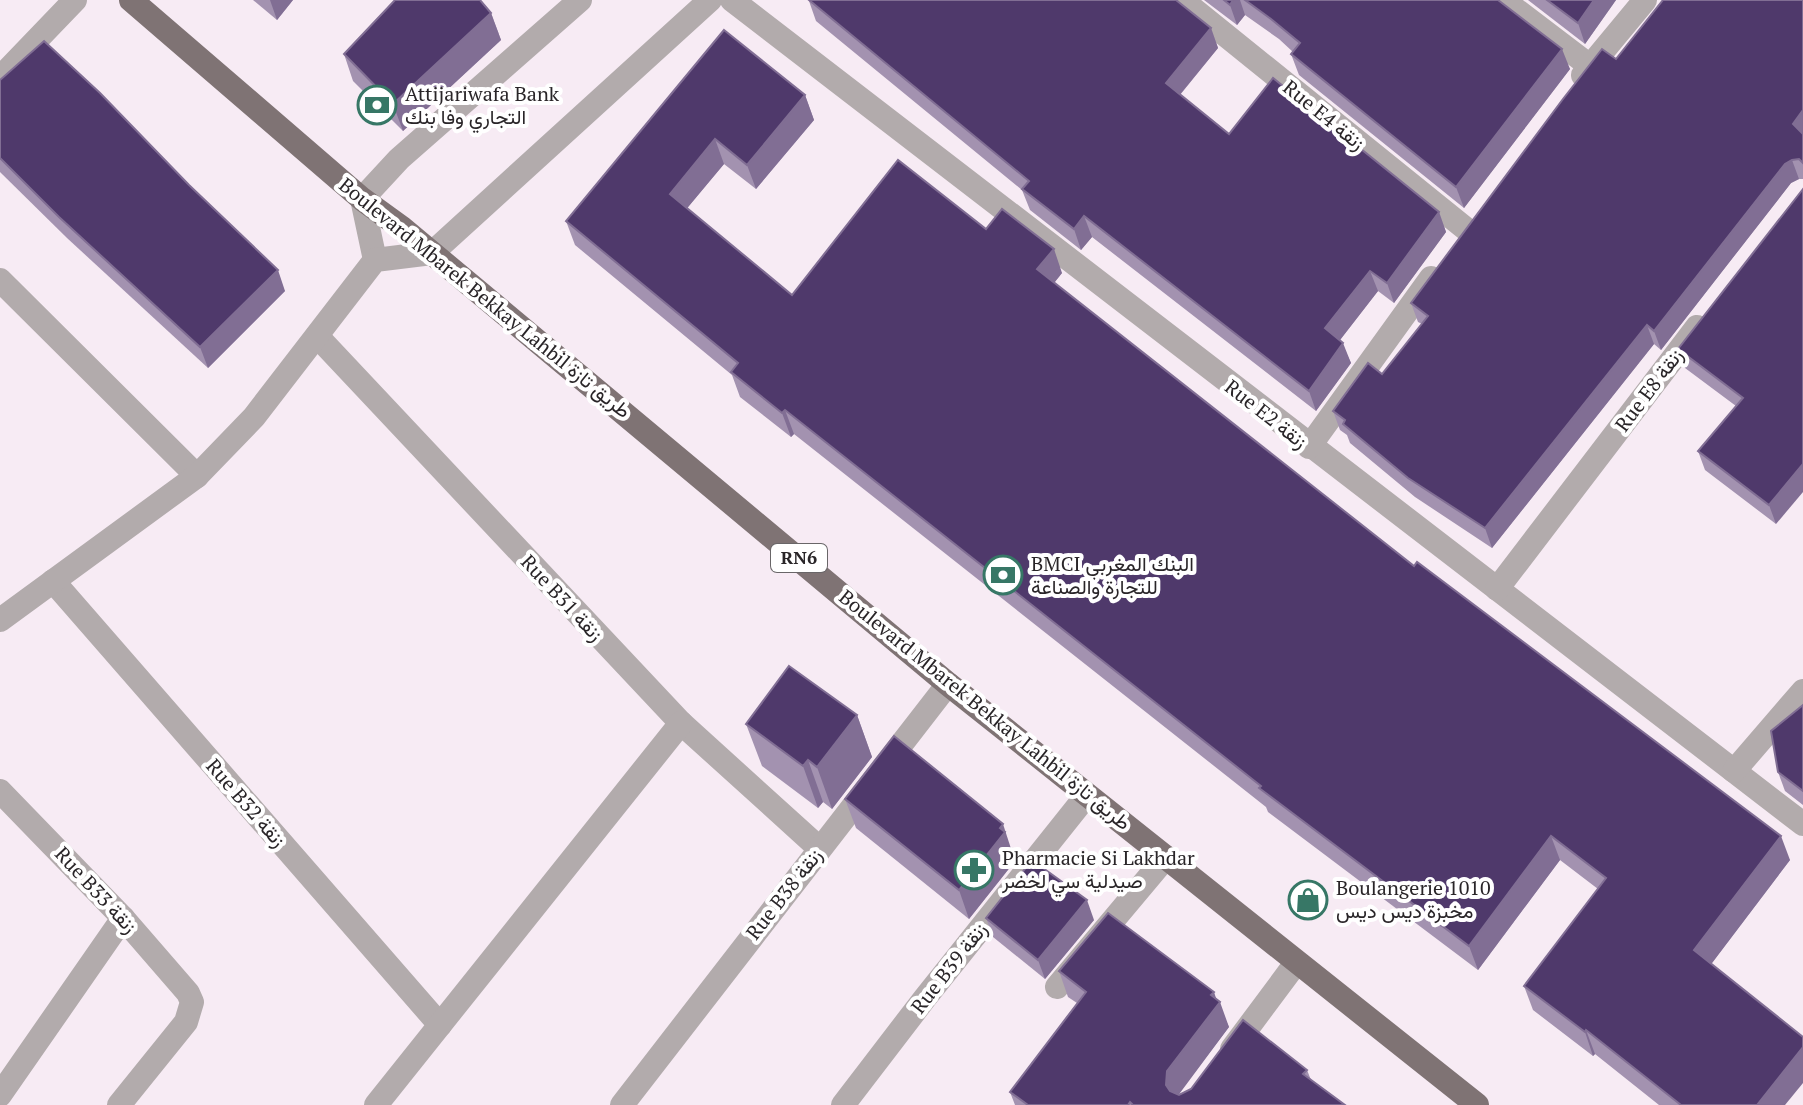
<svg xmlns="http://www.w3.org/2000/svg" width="1803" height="1105" font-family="'PT Serif',Vazirmatn,serif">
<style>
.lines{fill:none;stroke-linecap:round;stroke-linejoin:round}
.minor{stroke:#b2abac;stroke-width:24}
.tertiary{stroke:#b2abac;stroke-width:24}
.primary{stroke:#7f7374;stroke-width:24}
.wall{fill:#a392b0}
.shaded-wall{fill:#816e94}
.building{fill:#4f396b;stroke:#816e94;stroke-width:2}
.labels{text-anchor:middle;stroke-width:8;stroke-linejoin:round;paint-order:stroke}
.shield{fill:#fff;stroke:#696668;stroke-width:2}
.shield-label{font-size:18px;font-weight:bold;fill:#292528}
.poi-label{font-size:20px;fill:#292528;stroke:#fff;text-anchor:start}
.street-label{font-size:20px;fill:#292528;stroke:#fff}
</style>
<rect width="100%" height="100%" fill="#f7ebf4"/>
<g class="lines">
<!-- minor -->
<g class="minor">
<path d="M732 0 1803 824"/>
<path d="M1182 0 1466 229"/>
<path d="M1503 0 1590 66"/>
<path d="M1583 75 1645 0"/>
<path d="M0 78 75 0"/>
<path d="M362 199 375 260"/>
<path d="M0 280 197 476"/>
<path d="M317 336 681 723 819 848"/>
<path d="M1309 447 1431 278"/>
<path d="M53 581 440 1025"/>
<path d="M1497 589 1697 327"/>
<path d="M0 620 197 476 254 417 375 260 432 253"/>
<path d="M1734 771 1803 691"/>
<path d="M0 791 123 918 188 993 192 1002 186 1022 119 1105"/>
<path d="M1057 987 1166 857"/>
<path d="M1232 1049 1296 963"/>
<path d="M0 1095 123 918"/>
<path d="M376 1105 681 723"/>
<path d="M622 1105 948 684"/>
<path d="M843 1105 925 998 1087 795"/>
</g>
<!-- tertiary -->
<g class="tertiary">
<path d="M362 199 399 159 580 0"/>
<path d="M432 253 710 0"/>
</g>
<!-- primary -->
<path class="primary" d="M131 0 362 199 402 228 948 684 1477 1105"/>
</g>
<!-- wall -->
<g class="wall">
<path d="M253 0H293L277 20Z"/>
<path d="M1204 0H1498L1570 69 1464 208 1299 75 1291 54 1293 52 1279 39 1245 15 1237 25Z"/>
<path d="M1528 0H1616L1585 44Z"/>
<path d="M1803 0V179H1799L1791 183 1661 350 1654 344 1492 548 1415 497 1350 443 1347 435 1340 430 1333 411 1382 374 1422 324 1418 322 1411 303 1616 59Z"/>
<path d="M809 1 1211 28 1218 48 1180 95 1229 134 1439 212 1446 232 1394 303 1378 291 1340 340 1351 363 1316 411 1092 237 1081 250 1030 210 1022 190 816 21Z"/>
<path d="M491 13 501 40 403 131 353 81 344 54Z"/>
<path d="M724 30 805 95 814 120 756 189 724 164 687 208 792 295 986 229 1062 273 1054 283 1414 566 1790 860 1711 964 1785 1105H1659L1595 1054 1593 1056 1533 1010 1524 986 1598 889 1560 860 1478 970 1268 812 1266 807 794 434 791 437 740 397 732 375 575 245 566 221Z"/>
<path d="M0 80 285 291 208 368 67 238 0 172Z"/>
<path d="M1803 189 1776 524 1705 470 1698 451 1736 406 1685 368 1678 349Z"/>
<path d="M1803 705V805L1785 791 1778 772Z"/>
<path d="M857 715 872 757 832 809 823 802 818 808 762 766 746 724Z"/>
<path d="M845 799 1013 853 1015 861 969 919 856 828Z"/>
<path d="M986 918 1094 920 1045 979 993 937Z"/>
<path d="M1059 971 1216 1000 1229 1027 1178 1094 1307 1070 1311 1080 1345 1105H1015L1010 1092 1077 1003 1068 997Z"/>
</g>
<!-- shaded-wall -->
<g class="shaded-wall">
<path d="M270 0H293L277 20Z"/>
<path d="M1233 0H1240L1245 15 1237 25 1230 5Z"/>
<path d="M1594 0H1616L1585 44 1578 23Z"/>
<path d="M491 13 501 40 403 131 393 104Z"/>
<path d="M1211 28 1218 48 1173 103 1166 83Z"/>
<path d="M1562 49 1570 69 1464 208 1456 187Z"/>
<path d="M805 95 814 120 756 189 747 165Z"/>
<path d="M1803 110V139L1793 124Z"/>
<path d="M715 139 724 164 679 218 670 194Z"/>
<path d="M1792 160 1799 179 1791 183 1661 350 1654 331 1785 164Z"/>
<path d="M1439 212 1446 232 1394 303 1387 283Z"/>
<path d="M1084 216 1092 237 1081 250 1074 229Z"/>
<path d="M1054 249 1062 273 1046 293 1037 269Z"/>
<path d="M278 270 285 291 208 368 200 347Z"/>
<path d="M1370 271 1378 291 1333 349 1325 328Z"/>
<path d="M1647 325 1654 344 1492 548 1485 528Z"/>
<path d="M1343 343 1351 363 1316 411 1309 391Z"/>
<path d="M785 410 794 434 791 437 782 413Z"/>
<path d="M1803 464V492L1776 524 1769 505Z"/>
<path d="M857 715 872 757 832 809 817 767Z"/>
<path d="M808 760 823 802 818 808 803 766Z"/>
<path d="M1003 824 1015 861 969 919 959 890Z"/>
<path d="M1551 836 1560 860 1478 970 1469 946Z"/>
<path d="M1781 836 1790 860 1703 975 1694 950Z"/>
<path d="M1087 900 1094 920 1045 979 1038 960Z"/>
<path d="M1214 992 1218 1004 1220 1002 1229 1027 1177 1097 1176 1105 1166 1085 1167 1071Z"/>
<path d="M1586 1030 1595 1054 1593 1056 1585 1032Z"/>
<path d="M1803 1047V1083L1785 1105H1757Z"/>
</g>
<!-- building -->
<g class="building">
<path d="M395 0H480L491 13 393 104 344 54Z"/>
<path d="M809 0H1176L1211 28 1166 83 1229 134 1273 78 1439 212 1387 283 1370 271 1325 328 1343 343 1309 391 1084 216 1074 229 1022 189 1029 181Z"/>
<path d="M1224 0H1233L1230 5Z"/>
<path d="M1245 0H1498L1562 49 1456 187 1291 54 1300 43 1271 19Z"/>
<path d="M1547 0H1594L1578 23Z"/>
<path d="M1663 0H1803V110L1793 124 1803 134V163L1799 159 1792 160 1785 164 1654 331 1647 325 1485 528 1408 478 1343 424 1345 420 1333 411 1368 363 1382 374 1428 316 1411 303 1563 99 1602 49 1616 59Z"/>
<path d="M724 30 805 95 747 165 715 139 670 194 792 295 898 160 986 229 1002 209 1054 249 1037 269 1414 566 1417 562 1781 836 1694 950 1803 1037V1047L1757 1105H1681L1586 1030 1585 1032 1524 986 1606 878 1551 836 1469 946 1259 788 1261 786 785 410 782 413 731 372 738 363 566 221Z"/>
<path d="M44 41 100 93 189 185 278 270 200 347 59 217 0 158V80Z"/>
<path d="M1803 189V464L1769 505 1698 451 1743 398 1678 349Z"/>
<path d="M789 666 857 715 817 767 808 760 803 766 746 724Z"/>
<path d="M1803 705V791L1778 772 1771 731Z"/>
<path d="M894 736 1003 824 1000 828 1005 832 959 890 845 799Z"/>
<path d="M1032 860 1087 900 1038 960 986 918Z"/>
<path d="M1108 913 1214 992 1211 995 1220 1002 1167 1071 1166 1085 1170 1091 1179 1095 1191 1089 1243 1020 1307 1070 1303 1074 1345 1105H1133L1130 1102 1128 1105H1028L1010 1092 1086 992 1059 971Z"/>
</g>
<!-- icons -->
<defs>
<symbol id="bank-ring" viewBox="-11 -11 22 22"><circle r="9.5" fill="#fff" stroke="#377766" stroke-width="1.5"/><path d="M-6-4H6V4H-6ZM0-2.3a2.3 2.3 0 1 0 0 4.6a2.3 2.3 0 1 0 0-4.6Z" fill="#377766"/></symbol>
<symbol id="pharmacy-ring" viewBox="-11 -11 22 22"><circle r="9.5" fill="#fff" stroke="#377766" stroke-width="1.5"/><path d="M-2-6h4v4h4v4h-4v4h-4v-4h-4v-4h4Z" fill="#377766"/></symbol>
<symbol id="shop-ring" viewBox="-11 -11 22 22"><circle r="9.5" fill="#fff" stroke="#377766" stroke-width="1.5"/><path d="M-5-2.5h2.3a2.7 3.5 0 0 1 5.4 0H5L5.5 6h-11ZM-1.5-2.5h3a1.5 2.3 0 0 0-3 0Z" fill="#377766"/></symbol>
</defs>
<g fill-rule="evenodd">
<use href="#bank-ring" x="355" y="83" width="44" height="44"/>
<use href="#bank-ring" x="981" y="553" width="44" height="44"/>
<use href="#pharmacy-ring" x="952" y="848" width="44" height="44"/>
<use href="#shop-ring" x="1286" y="878" width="44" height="44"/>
</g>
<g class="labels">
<!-- shield labels -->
<rect class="shield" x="771" y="544" width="56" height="28" rx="6"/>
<g class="shield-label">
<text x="799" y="564">RN6</text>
</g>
<!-- poi labels -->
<g class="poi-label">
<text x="405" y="101">Attijariwafa Bank<tspan x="405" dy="23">التجاري وفا بنك</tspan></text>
<text x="1031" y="571">BMCI البنك المغربي<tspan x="1031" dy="23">للتجارة والصناعة</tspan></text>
<text x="1002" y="865">Pharmacie Si Lakhdar<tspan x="1002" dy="23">صيدلية سي لخضر</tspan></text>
<text x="1336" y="895">Boulangerie 1010<tspan x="1336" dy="23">مخبزة ديس ديس</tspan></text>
</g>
<!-- street labels -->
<g class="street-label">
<text transform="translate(1324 115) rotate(39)" y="7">Rue E4 زنقة</text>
<text transform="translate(485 298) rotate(39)" y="7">Boulevard Mbarek Bekkay Lahbil طريق تازة</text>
<text transform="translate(1649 390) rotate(-53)" y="7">Rue E8 زنقة</text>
<text transform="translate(1266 414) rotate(38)" y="7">Rue E2 زنقة</text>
<text transform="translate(562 598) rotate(47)" y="7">Rue B31 زنقة</text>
<text transform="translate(985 710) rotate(39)" y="7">Boulevard Mbarek Bekkay Lahbil طريق تازة</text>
<text transform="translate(246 803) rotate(49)" y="7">Rue B32 زنقة</text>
<text transform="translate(96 890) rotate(47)" y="7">Rue B33 زنقة</text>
<text transform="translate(784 894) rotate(-52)" y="7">Rue B38 زنقة</text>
<text transform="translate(949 968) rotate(-52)" y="7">Rue B39 زنقة</text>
</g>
</g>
</svg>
